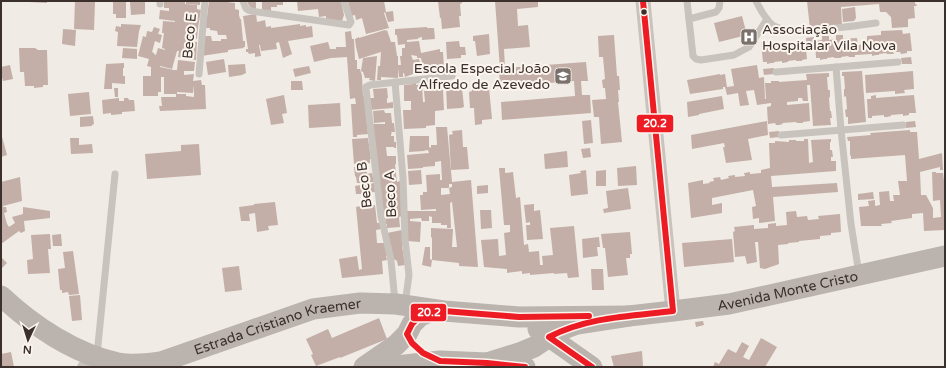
<svg xmlns="http://www.w3.org/2000/svg" width="946" height="368" font-family="'Varela Round',sans-serif">
<style>
.building{fill:#c3afa7;fill-rule:evenodd}
.lines{fill:none;stroke-linecap:round;stroke-linejoin:round}
.lane{stroke:#c9c3be;stroke-width:7}
.street{stroke:#c9c3be;stroke-width:15}
.secondary{stroke:#bab3ae;stroke-width:21}
.bus-1-casing{stroke:#fbf5ee;stroke-width:9}
.bus-1{stroke:#ed1c24;stroke-width:6}
.bus-dot{fill:#3b302b;stroke:#fbf5ee;stroke-width:1.5}
.labels{text-anchor:middle;stroke-width:4;stroke-linejoin:round;paint-order:stroke}
.poi-label{font-size:14px;fill:#3b302b;stroke:#fbf5ee;text-anchor:start}
.street-label{font-size:14px;fill:#3b302b;stroke:#fbf5ee}
.line-badge{stroke:#fbf5ee;stroke-width:1.5}
.badge-label{font-size:11px;text-anchor:middle;font-weight:bold;fill:#fff}
</style>
<rect width="100%" height="100%" fill="#f0ebe5"/>
<!-- building -->
<g class="building">
<path d="M29 1H47V3L29 2Z"/>
<path d="M75 1 95 2 94 30 74 29Z"/>
<path d="M113 1H126V18H116V14H113Z"/>
<path d="M145 1V14L131 15 130 2Z"/>
<path d="M164 1H185V4L197 5V9L201 10 198 28 197 39 186 38V41L197 42 196 60 178 57 179 51H177L172 69 160 66V67L174 70H177L178 60 195 62 194 71H184V75L194 74 193 81 201 80 202 85H205L206 109 160 111 159 106H162L161 97H176V94H186V96L194 97V85L193 93 177 92V94H164V77H161V92H158V96H143V76H151V67L147 66 149 59 138 56 143 36 146 37 147 31 152 32 154 27 160 29 158 34 162 35 160 43 155 41 152 52 154 53V54L156 55 158 48 165 50V49L162 48 164 33H162L163 21 175 22V21L159 19 160 10 169 11V8H164Z"/>
<path d="M186 1H200V5L186 4Z"/>
<path d="M209 1H219L235 3V9L239 10V15L240 19H241L243 41H245V47H243L244 48 228 50V52L201 56 204 36H211L212 41H221V39H227L226 35H218L217 31 210 30V28H205L206 17H207Z"/>
<path d="M247 1H256V9H253L249 6Z"/>
<path d="M262 1H283V5H277V7H271V11L262 10Z"/>
<path d="M297 1H341L344 15 342 21 326 20V16L319 17 318 9 298 11Z"/>
<path d="M348 1H384L386 12 393 11 394 21 388 22 385 12 384 13 389 28 366 34 362 18 356 20 355 15 351 16Z"/>
<path d="M438 1H462V3L460 4 461 16H459L460 27 442 29 441 18H440Z"/>
<path d="M495 1H538V7L517 9 518 26 528 25 530 47 504 49 505 68 586 62 588 81H581L582 95H590L591 113 502 120 501 102 575 96 574 81 500 87 499 69H500Z"/>
<path d="M807 1H915V4H916L917 6H914L915 18 908 19V27L892 28 891 17 886 12H880L879 4 841 7 842 26 810 29Z"/>
<path d="M855 7 856 18 854 21 843 22 842 9Z"/>
<path d="M256 14 257 22 265 20 266 27 271 26V28L300 24V26L306 25V27L312 26 313 37 288 41 292 54 283 58 279 42 276 43 277 49 261 51 260 45H259L261 56 255 57V53L249 54 248 52H246V49H248L243 16Z"/>
<path d="M742 16 747 35 719 42 714 23Z"/>
<path d="M121 24 141 25 139 31 137 47 117 46 118 32 115 31 116 26 121 27Z"/>
<path d="M427 27V28H434L435 39 422 40V37L418 38V39L407 40V42L419 41 421 53 440 49V52H443L444 68 428 70 427 66 423 67 421 58H417V56L411 55 413 60 419 59 422 70 413 72V74L405 77 404 73H403V77H399L398 68V78L381 77V80H377L378 66H380L381 52 359 59 356 47 355 39 359 37V38L385 30 386 31 387 30 391 42H395L397 56H398V65H401L400 56H402V48H405V44L398 45 397 35H395V29Z"/>
<path d="M63 29 76 30 75 46 62 44Z"/>
<path d="M902 30 903 34 910 33 912 51H907V53L901 54 900 52H893L894 54H887L886 53 879 54V55H876L872 56V54L855 55V57H849L848 56 841 57V58H834V57L827 58V59H824L820 60V58H816L815 41 822 40V36H829V40L836 39V35H843V39L857 38 858 45 867 44V36L881 35V31Z"/>
<path d="M351 31 352 39H354L355 60H357V69H360L362 76 363 96H364L368 134 357 135V137H353L351 104H356L355 98 350 99 347 57 331 58 314 62 310 46 328 42 330 49H336V47H346L345 32Z"/>
<path d="M489 34 490 54 477 56 475 41H473V36Z"/>
<path d="M614 35 617 76H619L620 90H618L619 102H618L622 142 601 144 599 117H594L592 100 606 99 605 88H603L602 80 605 79 603 57H599L598 36Z"/>
<path d="M814 37V49H807L806 38Z"/>
<path d="M459 41 460 47H465L466 55H461V58L447 59 446 42Z"/>
<path d="M764 41V45L769 44V43L774 42V44L805 41 807 59 802 60V61H796V60L788 61V62L782 63V61L774 62V63H771L767 64V62H763L761 42Z"/>
<path d="M19 48H35L38 50H47L48 85H43V87L34 88V86H25L24 72H20Z"/>
<path d="M123 48 137 49V59L122 58Z"/>
<path d="M377 56 375 81 369 80 370 78H365L363 72 361 71 363 58Z"/>
<path d="M911 57 912 64H902L901 58Z"/>
<path d="M224 59 226 72 208 75 206 62Z"/>
<path d="M124 63V68H123V76H125V84L112 83V89H104L106 64Z"/>
<path d="M245 64 246 73 242 75 229 77 228 65Z"/>
<path d="M10 65 13 79 3 81 1 74V67Z"/>
<path d="M757 65 759 78 764 77 765 99H766L765 83H771V81H779V82L807 80 806 74 829 73V77H827L828 90H830V97L829 98 830 111H831L832 118H830L831 125 813 126 810 85H807L808 101H803L802 98H798V101L787 102V105L809 103 810 121 803 122V123H797L796 122 782 123 783 124 779 125H776L775 123 768 124 767 107 771 106V103L757 105 754 90 746 91 749 105 740 106 738 93 727 95 725 87H723V89L690 94 687 80 720 74V75L725 74 727 87 734 86 731 69Z"/>
<path d="M309 66 311 73 295 77 293 69Z"/>
<path d="M774 68V74L764 75 763 69Z"/>
<path d="M862 71 866 122 848 124V117H846L845 110 847 109 846 96 844 97V89H845L844 76H842V72Z"/>
<path d="M913 71 914 89 904 90 905 93 895 94V91L866 93 865 75Z"/>
<path d="M291 81H302L303 90H291Z"/>
<path d="M413 83H416V85L422 84 423 102H425L424 91 443 90 444 110 435 111V125L426 126V128L404 129 403 110H411V101H404V85L413 84Z"/>
<path d="M453 84H460V88H462L464 107 461 108 447 109 446 87 454 86Z"/>
<path d="M114 88H118V97H115Z"/>
<path d="M387 88 388 98H387V103L393 102V108L369 110V98H374L373 89Z"/>
<path d="M489 88 492 119 482 120V124L475 125 474 108H470L469 92 472 91V89Z"/>
<path d="M89 92 91 114 70 116 68 94Z"/>
<path d="M284 95 287 113 282 114 284 123 271 125 266 99Z"/>
<path d="M876 95V98L914 95 916 113H909V115L903 116V114L891 115V116L887 117H884V115L872 116V118H868L867 99H871V96Z"/>
<path d="M722 96 724 109 699 114V115L688 117 687 102Z"/>
<path d="M119 98V101H124V98H128L129 100H134L135 111 122 112V114L111 115V113L103 114 102 100Z"/>
<path d="M340 103 341 126 309 128 308 105Z"/>
<path d="M384 110 385 113H391L392 123H394L395 132H391L392 134H391V136H394V142H396V148H394V147H386L387 156H396V164L395 165 397 182 400 181 402 216 399 217 400 227 387 228V224H386L385 215 382 216 373 124H385V122L374 123 373 111Z"/>
<path d="M93 116 94 124 92 125V126L80 127V117Z"/>
<path d="M591 120 593 143 584 144 582 121Z"/>
<path d="M767 121 768 135 748 139 752 160 726 163 723 147H725L724 143 692 149 691 135Z"/>
<path d="M915 121 916 127 906 128V122Z"/>
<path d="M436 127H447L452 182 471 180 478 267 459 266V263L432 260V237L431 238V228L453 229 452 247H457L452 202 450 203 451 228H447V225H441V223H432V217L429 216V221H422L421 218 410 219V221L421 222 420 242 407 241 406 211H436V209L421 210 420 195H423V192H427L426 175 440 174V180H442L441 161 435 162V166L423 167V168L408 169 407 155 429 153 428 150 423 151H424L409 152 410 136H429V147L431 148V145H437ZM449 184H452V187L449 188 450 194 441 195V188H449Z"/>
<path d="M462 130 463 147H467L469 169 451 170 449 135 453 134 452 131Z"/>
<path d="M910 130V132H917L919 159 942 153 943 170H940V167L920 172 921 195H926L933 208V218L941 217 940 200 933 201 932 172H936V173H943L944 181H945V230L924 231 923 213 912 214V218L891 221 892 223 881 224 882 226H861L859 207 869 206 868 201 875 200V206L880 205 879 192 889 191 890 201H894L893 195H900L898 181H907L905 155 851 159V155L850 156V141H848L847 137 871 135 870 133Z"/>
<path d="M779 131V137L770 138 769 132Z"/>
<path d="M1 133 7 155 1 157Z"/>
<path d="M70 138H79V145L92 144 93 153 71 154Z"/>
<path d="M368 138 371 159H370V163L354 164 352 139Z"/>
<path d="M804 139H808L809 163 813 162 811 140 831 139V142H830V150H832L833 157H831V161H836V171L771 176 772 187 837 183 838 192 773 197 775 221 759 223V218L753 219 752 207 756 206 753 190 712 198V205L722 203V213L691 218 688 183 703 180V184L710 183 709 182 714 181 713 178 720 177 721 180 729 178 728 176 735 175V177L745 176 744 173 750 172V174L761 173V170L770 168 769 143H775V141L789 142V140H796V141H804Z"/>
<path d="M199 144 201 175 147 179 145 154 181 151V145Z"/>
<path d="M590 148 591 157 583 158 581 149Z"/>
<path d="M567 151 568 167 545 169 544 154Z"/>
<path d="M366 166 367 174 372 173 374 182H365L366 185 374 183 375 192 362 193V194H356L355 186 361 185V183H357L356 177 355 176 354 167Z"/>
<path d="M636 166 637 185 618 186 617 168Z"/>
<path d="M499 168H505V173L513 172 516 198 520 197 524 245 528 244 529 252 539 251 540 265H543L542 256 553 255 550 228 574 226 579 277 568 278 567 273 554 274V273L530 275V273L522 274V271L507 273V269L484 267 481 240 498 239 499 256 506 255 504 233 510 232V225H504Z"/>
<path d="M421 170 422 184 409 185 408 171Z"/>
<path d="M586 170 588 194 571 196 569 175 581 173 580 171Z"/>
<path d="M606 170V186H596V171Z"/>
<path d="M20 177 22 201 3 206V207H6L7 212 4 213 7 224 9 227 15 223 12 217 23 214V207L50 211V218L24 221 25 231 21 233 19 231 1 244V182Z"/>
<path d="M488 185V193L477 194V186Z"/>
<path d="M628 188 631 209 604 213 603 209 608 208 606 191Z"/>
<path d="M873 192 874 199 858 200V194Z"/>
<path d="M275 202 278 225 268 226 269 230 257 232 255 213 249 214 250 221H241L239 207 254 205V204Z"/>
<path d="M534 204V211L540 210 543 239 527 240 526 225H530V222L526 223 524 205Z"/>
<path d="M365 205H375L377 223H380L381 229 376 230 377 243H385L388 256H386L387 260 382 261 383 274 342 278 339 259 357 256 359 270 362 269 356 207Z"/>
<path d="M480 210H491L492 228 481 229Z"/>
<path d="M796 211 797 217 807 216 808 220 819 219 818 216 840 214 841 232 831 233V235L820 236V239L799 241V242L788 243V244L778 245 779 264 765 269 760 268 758 242H755L757 262 747 264 745 256 735 257 733 232 735 231 734 227 754 225V229L768 228V224L776 223V226L787 225 786 212Z"/>
<path d="M402 230 403 246H402L405 265 398 266 397 261 394 259 387 233Z"/>
<path d="M630 232 632 254H630V258H626L628 275 608 277 605 248H603L601 234Z"/>
<path d="M50 234 51 249H48L50 273 28 274 27 260 33 259 31 235Z"/>
<path d="M61 234 62 246H53L52 235Z"/>
<path d="M599 237 600 247H597L598 256 583 258 582 239Z"/>
<path d="M732 239 734 262 684 267 682 243Z"/>
<path d="M425 247H430V259L432 260 431 267 422 265Z"/>
<path d="M73 251 79 294 69 295 68 292 62 293V290H60L58 269 65 268 63 252Z"/>
<path d="M1 257 7 263 2 268 1 267Z"/>
<path d="M239 266 242 290 225 292 222 268Z"/>
<path d="M591 269H603L604 290H592Z"/>
<path d="M80 295 82 320 72 321 69 296Z"/>
<path d="M379 318 387 339 340 358V357L316 366 311 355 313 354 306 339 328 329 332 338Z"/>
<path d="M703 321 704 325 696 327 695 322Z"/>
<path d="M761 338 777 347 765 367H713L715 362 719 364 728 349 736 353 742 342 749 346 743 357 749 360Z"/>
<path d="M642 351 643 366 614 367 611 356Z"/>
<path d="M11 352 14 367H1V354Z"/>
</g>
<g class="lines">
<!-- lane -->
<g class="lane">
<path d="M243 1C245 6 245 10 251 11L349 25 351 22 344 1"/>
<path d="M687 1 693 56 696 59 701 60 734 55 749 47 767 19"/>
<path d="M756 1C760 9 766 21 774 26 790 36 854 26 876 23"/>
<path d="M160 4V1"/>
<path d="M689 19 716 12 719 8 720 1"/>
<path d="M836 67 841 130 851 224 859 274"/>
<path d="M776 72 898 62"/>
<path d="M199 74 205 1"/>
<path d="M395 82 403 178 405 239 409 275 405 304"/>
<path d="M781 135 903 125"/>
<path d="M395 302 391 260 381 216 366 89V87L370 85 452 76"/>
<path d="M97 355 115 174"/>
</g>
<!-- street -->
<g class="street">
<path d="M643 1 673 311"/>
<path d="M85 367 97 357"/>
</g>
<!-- secondary -->
<g class="secondary">
<path id="s1" d="M1 296C33 326 75 354 118 363 132 366 147 364 161 362L313 309 360 303 396 304 444 311 519 317 629 316"/>
<path d="M538 329 592 367"/>
<path id="s2" d="M487 363 522 352 534 347 549 337 561 330 577 324 629 316 673 311 729 304 945 256"/>
<path d="M364 367 396 345 407 334 412 324 420 316 430 312 441 311"/>
<path d="M388 367 440 361 487 363 525 367"/>
</g>
<defs>
<g id="bus-1">
<path d="M525 367 487 363 440 361 423 353 412 343 407 334 412 324 420 316 430 312 444 311 519 317 589 316"/>
<path d="M592 367 549 337C587 317 631 316 673 311L643 1"/>
</g>
</defs>
<!-- bus-1 casing -->
<use href="#bus-1" class="bus-1-casing"/>
<!-- bus-1 -->
<use href="#bus-1" class="bus-1"/>
</g>
<!-- icons -->
<defs>
<symbol id="hospital-square" viewBox="-11 -11 22 22"><rect x="-9" y="-9" width="18" height="18" rx="4" fill="#7a716c" stroke="#fbf5ee"/><path d="M-5-5h3v3.5h4V-5h3V5h-3V1.5h-4V5h-3Z" fill="#fff"/></symbol>
<symbol id="school-square" viewBox="-11 -11 22 22"><rect x="-9" y="-9" width="18" height="18" rx="4" fill="#7a716c" stroke="#fbf5ee"/><path d="M0-5L7-2L0 1L-7-2ZM-4 1L0 2.5L4 1V4Q0 6-4 4Z" fill="#fff"/></symbol>
</defs>
<g fill-rule="evenodd">
<use href="#hospital-square" x="739" y="27" width="20" height="20"/>
<use href="#school-square" x="553" y="66" width="20" height="20"/>
</g>
<!-- markers -->
<circle class="bus-dot" cx="644" cy="12" r="3.5"/>
<g class="labels">
<!-- poi labels -->
<g class="poi-label">
<text x="762" y="34">Associação<tspan x="762" dy="16">Hospitalar Vila Nova</tspan></text>
<text x="550" y="73" text-anchor="end">Escola Especial João<tspan x="550" dy="16">Alfredo de Azevedo</tspan></text>
</g>
<!-- street labels -->
<g class="street-label">
<text transform="translate(189 36) rotate(-85)" y="5">Beco E</text>
<text transform="translate(364 185) rotate(-97)" y="5">Beco B</text>
<text transform="translate(390 194) rotate(-93)" y="5">Beco A</text>
<text dy="5" stroke="none"><textPath href="#s2" startOffset="312">Avenida Monte Cristo</textPath></text>
<text dy="5" stroke="none"><textPath href="#s1" startOffset="302">Estrada Cristiano Kraemer</textPath></text>
</g>
</g>
<g class="line-badge">
<rect x="636" y="114" width="38" height="19" rx="4" fill="#ed1c24"/>
<rect x="410" y="303" width="37" height="19" rx="4" fill="#ed1c24"/>
</g>
<g class="badge-label">
<text x="655" y="127">20.2</text>
<text x="429" y="316">20.2</text>
</g>
<!-- border -->
<rect width="946" height="368" fill="none" stroke="#3b302b" stroke-width="4"/>
<!-- north arrow -->
<g transform="translate(28 340) rotate(184)" stroke="#fbf5ee" stroke-width="3" paint-order="stroke">
<path d="M0-3L7 15L0 10L-7 15Z" fill="#3b302b"/>
<text y="-6" font-size="11" font-weight="bold" text-anchor="middle" fill="#3b302b">N</text>
</g>
</svg>
